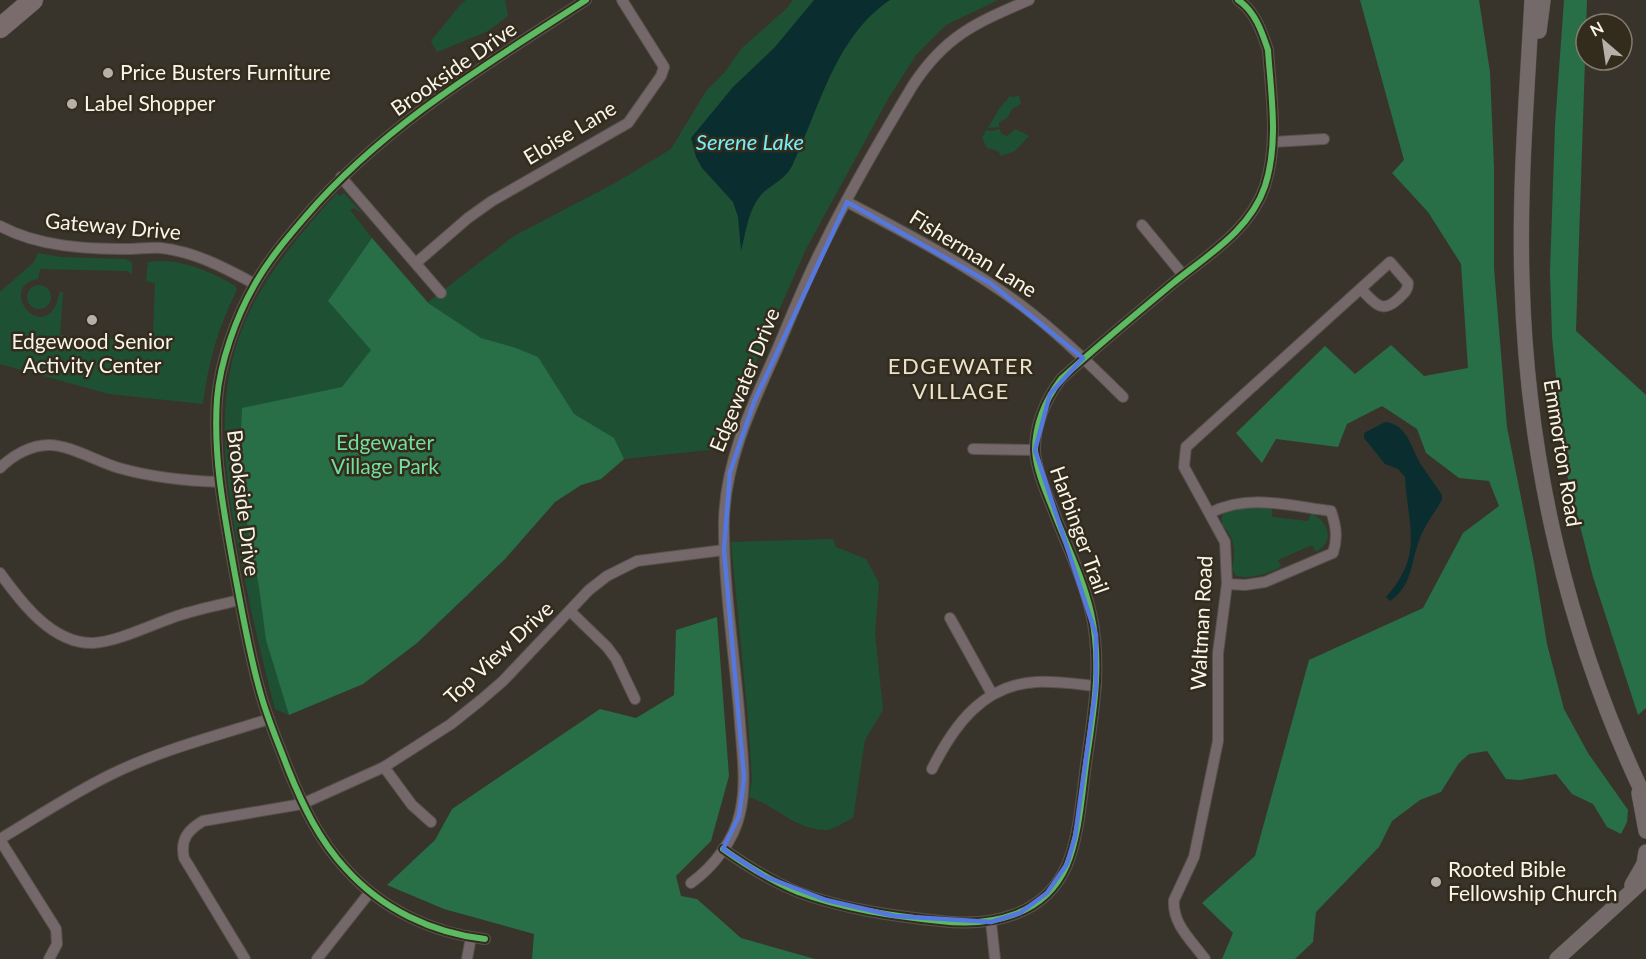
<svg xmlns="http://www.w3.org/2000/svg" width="1646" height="959" font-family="Lato,sans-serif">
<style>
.green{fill:#1e5133}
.forest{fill:#286e46}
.water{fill:#0a2e30}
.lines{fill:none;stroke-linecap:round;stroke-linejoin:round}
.street-casing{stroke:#56524b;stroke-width:12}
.secondary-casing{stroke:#56524b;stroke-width:16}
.highway-casing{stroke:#56524b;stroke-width:21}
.street{stroke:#74686a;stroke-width:10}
.secondary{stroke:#756a6a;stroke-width:15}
.highway{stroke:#7a6c6c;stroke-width:20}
.cycleway-casing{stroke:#332c1d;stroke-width:10}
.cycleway{stroke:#5cba63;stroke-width:6}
.marked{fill:none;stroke:#5478dd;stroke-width:4.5;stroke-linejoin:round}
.poi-dot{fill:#b5b1a8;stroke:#332c1d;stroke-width:2}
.labels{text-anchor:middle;stroke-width:5;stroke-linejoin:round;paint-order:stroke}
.street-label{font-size:21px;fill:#f9f5eb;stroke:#332c1d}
.poi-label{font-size:21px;fill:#f9f5eb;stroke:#332c1d;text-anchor:start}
.park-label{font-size:21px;fill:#74df9d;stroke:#332c1d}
.water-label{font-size:22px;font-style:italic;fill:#75eef8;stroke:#332c1d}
.neighbourhood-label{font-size:22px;letter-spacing:1.5px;fill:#ebe2ce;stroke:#332c1d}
</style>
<rect width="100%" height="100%" fill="#38342b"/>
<!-- green -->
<g class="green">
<path d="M466 0H505L508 16 488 31 437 52 431 41 460 5Z"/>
<path d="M793 0H998L946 25 916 55 888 99 806 249 718 449 624 459 601 479 581 485 555 502 505 559 417 643 363 684 289 715 275 709C262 660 251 611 241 562 225 481 212 397 246 319 267 272 303 230 337 193L340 196 344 193 363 214 354 208 350 210 372 238 428 302 514 236 617 182 671 149 706 91 724 73 742 48 787 8Z"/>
<path d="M1010 96 1012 97 1019 96 1021 104 1012 109 1007 118 999 122V127L988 128 999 109Z"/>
<path d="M999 129 1002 134 1007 136 1015 129 1029 136 1015 151 1001 156 998 151 987 148 982 138 986 130 992 131Z"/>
<path d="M38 253 61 257 125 259 132 262V274L127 271 40 269 38 279C0 285 34 335 53 310 57 305 58 298 60 292H63L60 335 77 337V348H108V339H129L130 336 133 338V345H145V336L153 335 155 283 146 281 148 262C177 257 211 271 235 286L237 290C218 327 208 363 203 404L109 394 0 364V292L34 262Z"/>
<circle cx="39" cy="297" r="12"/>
<path d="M1248 506 1272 509V517L1308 521 1311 513C1328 521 1336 541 1316 552L1312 545 1278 560 1281 566 1279 568C1265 574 1252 579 1236 576L1232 569C1236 553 1235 536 1222 525V516L1224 511Z"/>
<path d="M833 539 836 547 866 559 879 583 875 633 883 710 865 740 853 818C846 821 835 829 827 830 797 831 776 806 749 797L752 780 748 719 731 542Z"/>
</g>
<!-- forest -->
<g class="forest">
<path d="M1360 0H1479L1490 72 1494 167V268L1507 427 1534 563 1547 644 1564 709 1588 753 1628 810 1627 822 1621 834 1607 827 1593 804 1572 794 1556 774 1520 780 1506 779 1487 751 1469 754 1459 763 1441 792 1420 800 1392 821 1379 847 1316 912 1313 942 1295 959H1222L1233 933 1202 903 1255 856 1309 660 1423 608 1463 533 1499 506 1489 481 1459 478 1426 453 1417 429 1382 406 1347 424 1338 447 1276 439 1262 463 1236 433 1325 346 1355 374 1391 345 1424 376 1468 368 1461 264 1428 212 1392 173 1404 160Z"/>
<path d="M1564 0H1587L1576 331 1646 395V708L1638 715 1593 577 1565 467 1552 337 1550 272 1555 125Z"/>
<path d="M372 238 428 303 481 338 516 348 538 357 574 414 614 438 624 459 601 479 581 485 555 502 505 559 417 643 363 684 289 715 266 640 259 587 239 480 242 408 342 387 371 350 328 301Z"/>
<path d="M717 617 729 776 711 841 676 876 681 896 697 899 741 938 815 959H532L534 934 444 909 387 885 435 840 452 809 600 709 636 718 674 695 676 630Z"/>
</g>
<!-- water -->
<g class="water">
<path d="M814 0H890C835 37 820 107 793 164 785 181 772 183 761 195 748 210 746 233 741 251L738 217 733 202 702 168 696 157 691 138 733 87 775 47Z"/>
<path d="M1385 422C1407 424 1411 447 1420 463 1427 474 1435 484 1442 495V500C1435 512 1425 525 1420 538 1411 560 1413 586 1390 601L1386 597C1424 554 1408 528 1405 477L1398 469 1385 464 1364 438V433Z"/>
</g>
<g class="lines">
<defs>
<g id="street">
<path d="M1273 142 1324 139"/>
<path d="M341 177 441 293"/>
<path d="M847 202C906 233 967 265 1021 305 1057 332 1091 365 1123 397"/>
<path d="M1142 225 1183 275"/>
<path d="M0 226C39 247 86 249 129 249 140 249 151 247 161 248 196 252 225 268 255 284"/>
<path d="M416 263 468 218 492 201 628 123 661 76 664 67 622 0"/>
<path d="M973 449 1035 450"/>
<path d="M0 468C13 455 31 445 49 445 70 445 98 462 119 468 151 477 187 481 220 482"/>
<path d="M1210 513C1248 493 1291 506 1331 511 1336 526 1338 538 1333 553L1265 582 1245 585 1227 584"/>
<path d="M0 573C21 602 52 644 93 643 117 642 153 624 177 616 197 609 219 605 240 600"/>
<path d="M571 612 607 647 616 659 635 699"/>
<path d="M950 618 992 694"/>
<path d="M384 767 412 805 431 822"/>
<path d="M932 769C954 725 983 685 1036 682 1056 681 1076 684 1096 686"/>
<path d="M0 839C37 817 73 793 112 774 161 750 216 736 269 719"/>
<path d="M0 840 56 929 57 944 49 959"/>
<path d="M723 849C747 866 771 881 798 892 843 909 893 916 940 921 991 927 1045 916 1067 865 1080 834 1082 791 1087 757 1094 710 1102 661 1091 613 1083 577 1065 542 1052 507 1045 490 1036 469 1035 450 1035 424 1046 399 1061 379 1097 346 1135 315 1172 284 1206 256 1250 231 1265 186 1279 143 1271 95 1268 50 1262 32 1255 11 1238 0"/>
<path d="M691 883C713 867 734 841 740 813 747 783 742 753 740 723 735 656 723 586 724 519 726 459 752 406 776 352 791 317 805 281 822 248 849 192 881 138 913 85 946 35 976 23 1029 0"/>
<path d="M991 922 995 959"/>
<path d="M485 939C432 933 382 909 346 869 319 840 303 806 288 769 279 745 268 720 261 695 249 654 242 611 234 569 224 513 213 457 217 399 220 362 236 317 255 284 269 259 288 237 306 216 384 125 487 64 586 0"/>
<path d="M245 959 184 858C180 839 188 830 203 821L302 804 384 767 451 724 481 700 503 681 589 590 607 576 637 561 724 550"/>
<path d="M317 959 370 892"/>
<path d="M467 959 471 937"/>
<path d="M1205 959C1192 941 1172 924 1174 900L1194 857 1218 741V653L1227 584 1225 542 1184 467 1186 447 1390 262 1408 283C1408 291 1403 294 1398 299 1381 315 1374 302 1361 289"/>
</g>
<g id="secondary">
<path d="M1532 0C1527 94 1519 188 1522 282 1527 460 1568 639 1646 800"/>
<path d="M1539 31 1543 0"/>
<path d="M1639 793 1646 831"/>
<path d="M1632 885 1644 864 1646 852"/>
<path d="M1557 959 1646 878"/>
</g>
<path id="highway" d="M0 28 33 0"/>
</defs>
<!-- street casing -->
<use href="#street" class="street-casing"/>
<!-- secondary casing -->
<use href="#secondary" class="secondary-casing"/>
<!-- highway casing -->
<use href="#highway" class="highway-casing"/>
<!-- street -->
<use href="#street" class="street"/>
<!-- secondary -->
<use href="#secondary" class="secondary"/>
<!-- highway -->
<use href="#highway" class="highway"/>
<defs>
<g id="cycleway">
<path d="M723 849C747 866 771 881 798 892 843 909 893 916 940 921 991 927 1045 916 1067 865 1080 834 1082 791 1087 757 1094 710 1102 661 1091 613 1083 577 1065 542 1052 507 1045 490 1036 469 1035 450 1035 424 1046 399 1061 379 1097 346 1135 315 1172 284 1206 256 1250 231 1265 186 1279 143 1271 95 1268 50 1262 32 1255 11 1238 0"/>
<path d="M485 939C432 933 382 909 346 869 319 840 303 806 288 769 279 745 268 720 261 695 249 654 242 611 234 569 224 513 213 457 217 399 220 362 236 317 255 284 269 259 288 237 306 216 384 125 487 64 586 0"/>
</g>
</defs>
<!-- cycleway casing -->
<use href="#cycleway" class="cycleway-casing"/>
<!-- cycleway -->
<use href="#cycleway" class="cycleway"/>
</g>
<!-- marked area -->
<path class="marked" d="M847 202 990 283 1083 358 1050 394 1035 450 1096 635V686L1075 837 1067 864 1047 893 1020 913 991 922 895 916 826 900 764 876 723 849 739 816 744 778 724 550 730 472 754 402Z"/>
<!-- markers -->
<g class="poi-dot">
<circle cx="108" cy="73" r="6"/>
<circle cx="72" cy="104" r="6"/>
<circle cx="92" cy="320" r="6"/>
<circle cx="1436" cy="882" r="6"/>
</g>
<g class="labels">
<!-- street labels -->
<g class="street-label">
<text transform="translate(454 69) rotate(-35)" y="7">Brookside Drive</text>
<text transform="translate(570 133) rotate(-31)" y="7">Eloise Lane</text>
<text transform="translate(113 227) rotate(5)" y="7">Gateway Drive</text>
<text transform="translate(973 254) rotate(32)" y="7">Fisherman Lane</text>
<text transform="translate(745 380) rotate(-68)" y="7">Edgewater Drive</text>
<text transform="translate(1562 453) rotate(81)" y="7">Emmorton Road</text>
<text transform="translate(243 503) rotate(83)" y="7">Brookside Drive</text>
<text transform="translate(1079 530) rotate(70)" y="7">Harbinger Trail</text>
<text transform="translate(1202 623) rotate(-87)" y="7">Waltman Road</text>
<text transform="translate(499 653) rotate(-43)" y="7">Top View Drive</text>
</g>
<!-- poi labels -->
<g class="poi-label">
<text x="120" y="80">Price Busters Furniture</text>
<text x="84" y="111">Label Shopper</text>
<text x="92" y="349" text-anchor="middle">Edgewood Senior<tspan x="92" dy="24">Activity Center</tspan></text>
<text x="1448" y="877">Rooted Bible<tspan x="1448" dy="24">Fellowship Church</tspan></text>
</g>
<!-- park labels -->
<g class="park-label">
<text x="385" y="450">Edgewater<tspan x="385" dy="24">Village Park</tspan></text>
</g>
<!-- water labels -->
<g class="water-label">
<text x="750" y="150">Serene Lake</text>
</g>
<!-- neighbourhood labels -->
<g class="neighbourhood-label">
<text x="961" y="374">EDGEWATER<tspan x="961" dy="25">VILLAGE</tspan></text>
</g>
</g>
<!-- north arrow -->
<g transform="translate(1604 42) rotate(331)"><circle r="28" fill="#332c1d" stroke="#827c6f" stroke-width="1.5"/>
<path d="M0-4.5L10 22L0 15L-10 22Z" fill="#b5b1a8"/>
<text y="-9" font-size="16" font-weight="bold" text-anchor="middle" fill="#f9f5eb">N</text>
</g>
</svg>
